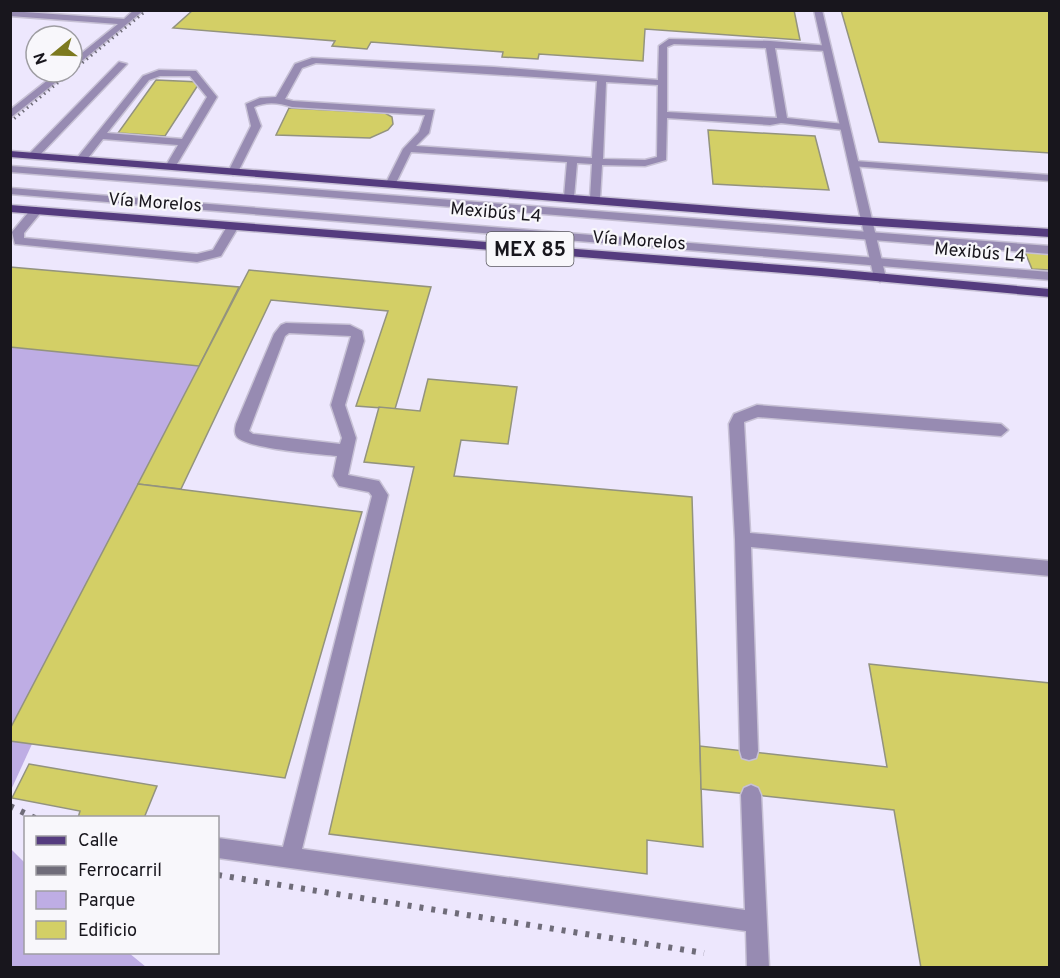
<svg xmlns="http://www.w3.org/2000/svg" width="1060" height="978" font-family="Overpass,sans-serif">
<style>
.green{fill:#beade4}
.building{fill:#d3cf66;stroke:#93937e;stroke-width:1.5}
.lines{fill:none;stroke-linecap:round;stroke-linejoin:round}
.lane-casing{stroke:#c7c1d5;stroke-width:3}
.street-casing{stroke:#c7c1d5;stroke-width:3}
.primary-casing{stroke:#c7c1d5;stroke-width:3}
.lane{fill:#978bb2;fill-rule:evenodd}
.street{fill:#978bb2;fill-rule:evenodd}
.primary{fill:#553c7f;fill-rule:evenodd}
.rail-far1{stroke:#6f6c79;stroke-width:3;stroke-dasharray:1.5 4;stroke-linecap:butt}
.rail{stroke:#6f6c79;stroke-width:6;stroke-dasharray:4 8;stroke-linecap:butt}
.labels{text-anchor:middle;stroke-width:4.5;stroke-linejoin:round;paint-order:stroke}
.far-street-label{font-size:18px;fill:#18161d;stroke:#f8f7fb}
.shield{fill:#f8f7fb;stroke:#5b5a60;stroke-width:1.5}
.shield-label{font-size:20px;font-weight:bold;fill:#18161d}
</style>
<rect width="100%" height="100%" fill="#ede7fd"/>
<!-- green -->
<g class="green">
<path d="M11 347 199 366 11 729Z"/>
<path d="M11 741 32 744 11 790Z"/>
<path d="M11 849 25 863 26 952 129 953 146 967H11Z"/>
</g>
<!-- building -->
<g class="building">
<path d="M193 10H794L800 40 645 29 643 61 539 54 538 59 502 57 503 52 371 42 367 49 332 46 335 41 173 28Z"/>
<path d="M841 10H1050V153L879 142Z"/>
<path d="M156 80 200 82 165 136 118 133Z"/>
<path d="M289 108 385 113 392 117 393 124 388 130 370 138 276 135Z"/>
<path d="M708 130 815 136 829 190 713 184Z"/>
<path d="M1025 252 1050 254V270L1032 269Z"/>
<path d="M10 267 239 287 199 366 10 347Z"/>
<path d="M249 270 431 287 395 409 356 406 388 311 271 300 181 489 138 484Z"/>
<path d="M428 379 517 387 508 444 461 440 454 476 692 497 703 847 647 840V874L329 834 414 467 364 462 379 407 420 411Z"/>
<path d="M138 484 362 512 285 778 10 741V729Z"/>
<path d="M869 664 1050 683V968H921L894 810 701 789 700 746 887 767Z"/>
<path d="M29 764 157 786 144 818H78L80 811 12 798Z"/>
</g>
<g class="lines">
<defs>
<g id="lane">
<path d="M669 39 770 41 830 46V50L827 51 775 48 787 118 844 124 849 127 844 130 781 123 770 125 667 118 666 160 645 166 602 165 600 199 595 202 590 199 592 164 577 163 574 197 569 200 564 197 567 162 411 152 395 185H387L386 183 403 149 419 132 425 115 292 107C279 103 267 101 254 107L261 126 238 172 233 175 228 172 251 126 246 104 260 98 276 97 295 64 312 58 494 67 658 80 659 46ZM674 44 766 48 777 118 667 112V47ZM316 63 597 81 592 158 416 146 429 133 434 110 293 101 285 99 302 68ZM606 82 658 85 657 157 645 160 603 159Z"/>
<path d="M119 62 127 64 37 158H29V154Z"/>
<path d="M159 70 196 71 217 97 174 169 165 167 178 145 103 139 85 162H77V158L143 76ZM160 76H190L207 97 182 139 107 133 149 80Z"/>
<path d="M855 161 1050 175V181L851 166 850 164Z"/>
<path d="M10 166 1050 246V254L10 172Z"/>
<path d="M10 188 1050 272V280L10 194Z"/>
<path d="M36 207 42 211 24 233V238L197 254 213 250 229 223H237L239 226 221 256 197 262 15 244 12 232 32 208Z"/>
<path d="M286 323 350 325 362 331 364 341 345 405 356 438 348 475 379 481 388 495 302 849 745 910 741 795 744 788 751 785 758 788 761 795 769 968H747L746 931 218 858V838L283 847 372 496 369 492 339 486 333 476 337 456C319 454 248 449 237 437 234 433 235 429 236 424L274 334 281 325ZM289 333 351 336 331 405 342 438 340 444 253 434 249 431 285 336Z"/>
<path d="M757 405 1001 424 1008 430 1001 436 758 417 744 422 750 533 1050 561V576L751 547 758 751 756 758 749 760 742 758 740 751 735 539 729 424 734 414Z"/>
</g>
<g id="street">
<path d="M134 10H144L72 69V61L118 24 10 16V11L124 19Z"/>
<path d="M814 10H822L886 278 880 282 874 278Z"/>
<path d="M58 72H69L10 118V110Z"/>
</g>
<g id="primary">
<path d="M10 151 829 215 1050 229V237L829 223 10 157Z"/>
<path d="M10 205 821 268 1050 289V297L821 276 10 212Z"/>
</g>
</defs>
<!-- lane casing -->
<use href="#lane" class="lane-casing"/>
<!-- street casing -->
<use href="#street" class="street-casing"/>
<!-- primary casing -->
<use href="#primary" class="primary-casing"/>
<!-- lane -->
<use href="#lane" class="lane"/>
<!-- street -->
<use href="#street" class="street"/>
<!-- primary -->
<use href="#primary" class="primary"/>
<!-- rail-far1 -->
<path class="rail-far1" d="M10 122 147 10"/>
<!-- rail -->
<g class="rail">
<path d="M10 806 35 818"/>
<path d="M218 875 704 953"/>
</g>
</g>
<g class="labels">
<!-- far-street labels -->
<g class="far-street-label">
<text transform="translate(155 202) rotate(4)" y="6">Vía Morelos</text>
<text transform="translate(496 212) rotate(5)" y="6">Mexibús L4</text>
<text transform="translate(639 240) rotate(4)" y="6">Vía Morelos</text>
<text transform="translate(980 252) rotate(5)" y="6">Mexibús L4</text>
</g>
<!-- shield labels -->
<rect class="shield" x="486.5" y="232" width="87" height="34" rx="4.5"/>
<g class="shield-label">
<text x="530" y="256">MEX 85</text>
</g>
</g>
<!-- border -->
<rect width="1060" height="978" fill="none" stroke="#18161d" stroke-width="24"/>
<!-- legend -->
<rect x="24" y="816" width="195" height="138" fill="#f8f7fb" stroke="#9e9da2" stroke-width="1.5"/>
<rect x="36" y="836" width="30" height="9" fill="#553c7f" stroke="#9e9da2" stroke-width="1.5"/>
<text x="78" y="846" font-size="18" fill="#18161d">Calle</text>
<rect x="36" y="866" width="30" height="9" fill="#6f6c79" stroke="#9e9da2" stroke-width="1.5"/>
<text x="78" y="876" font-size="18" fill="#18161d">Ferrocarril</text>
<rect x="36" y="891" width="30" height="18" fill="#beade4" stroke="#9e9da2" stroke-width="1.5"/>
<text x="78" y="906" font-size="18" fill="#18161d">Parque</text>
<rect x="36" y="921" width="30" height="18" fill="#d3cf66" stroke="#9e9da2" stroke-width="1.5"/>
<text x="78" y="936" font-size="18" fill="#18161d">Edificio</text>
<!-- north arrow -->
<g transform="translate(54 54) rotate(251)"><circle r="28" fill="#f8f7fb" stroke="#9e9da2" stroke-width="1.5"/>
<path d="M0-4.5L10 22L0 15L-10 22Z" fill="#7c791f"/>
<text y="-9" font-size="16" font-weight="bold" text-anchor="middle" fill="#18161d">N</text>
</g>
</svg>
